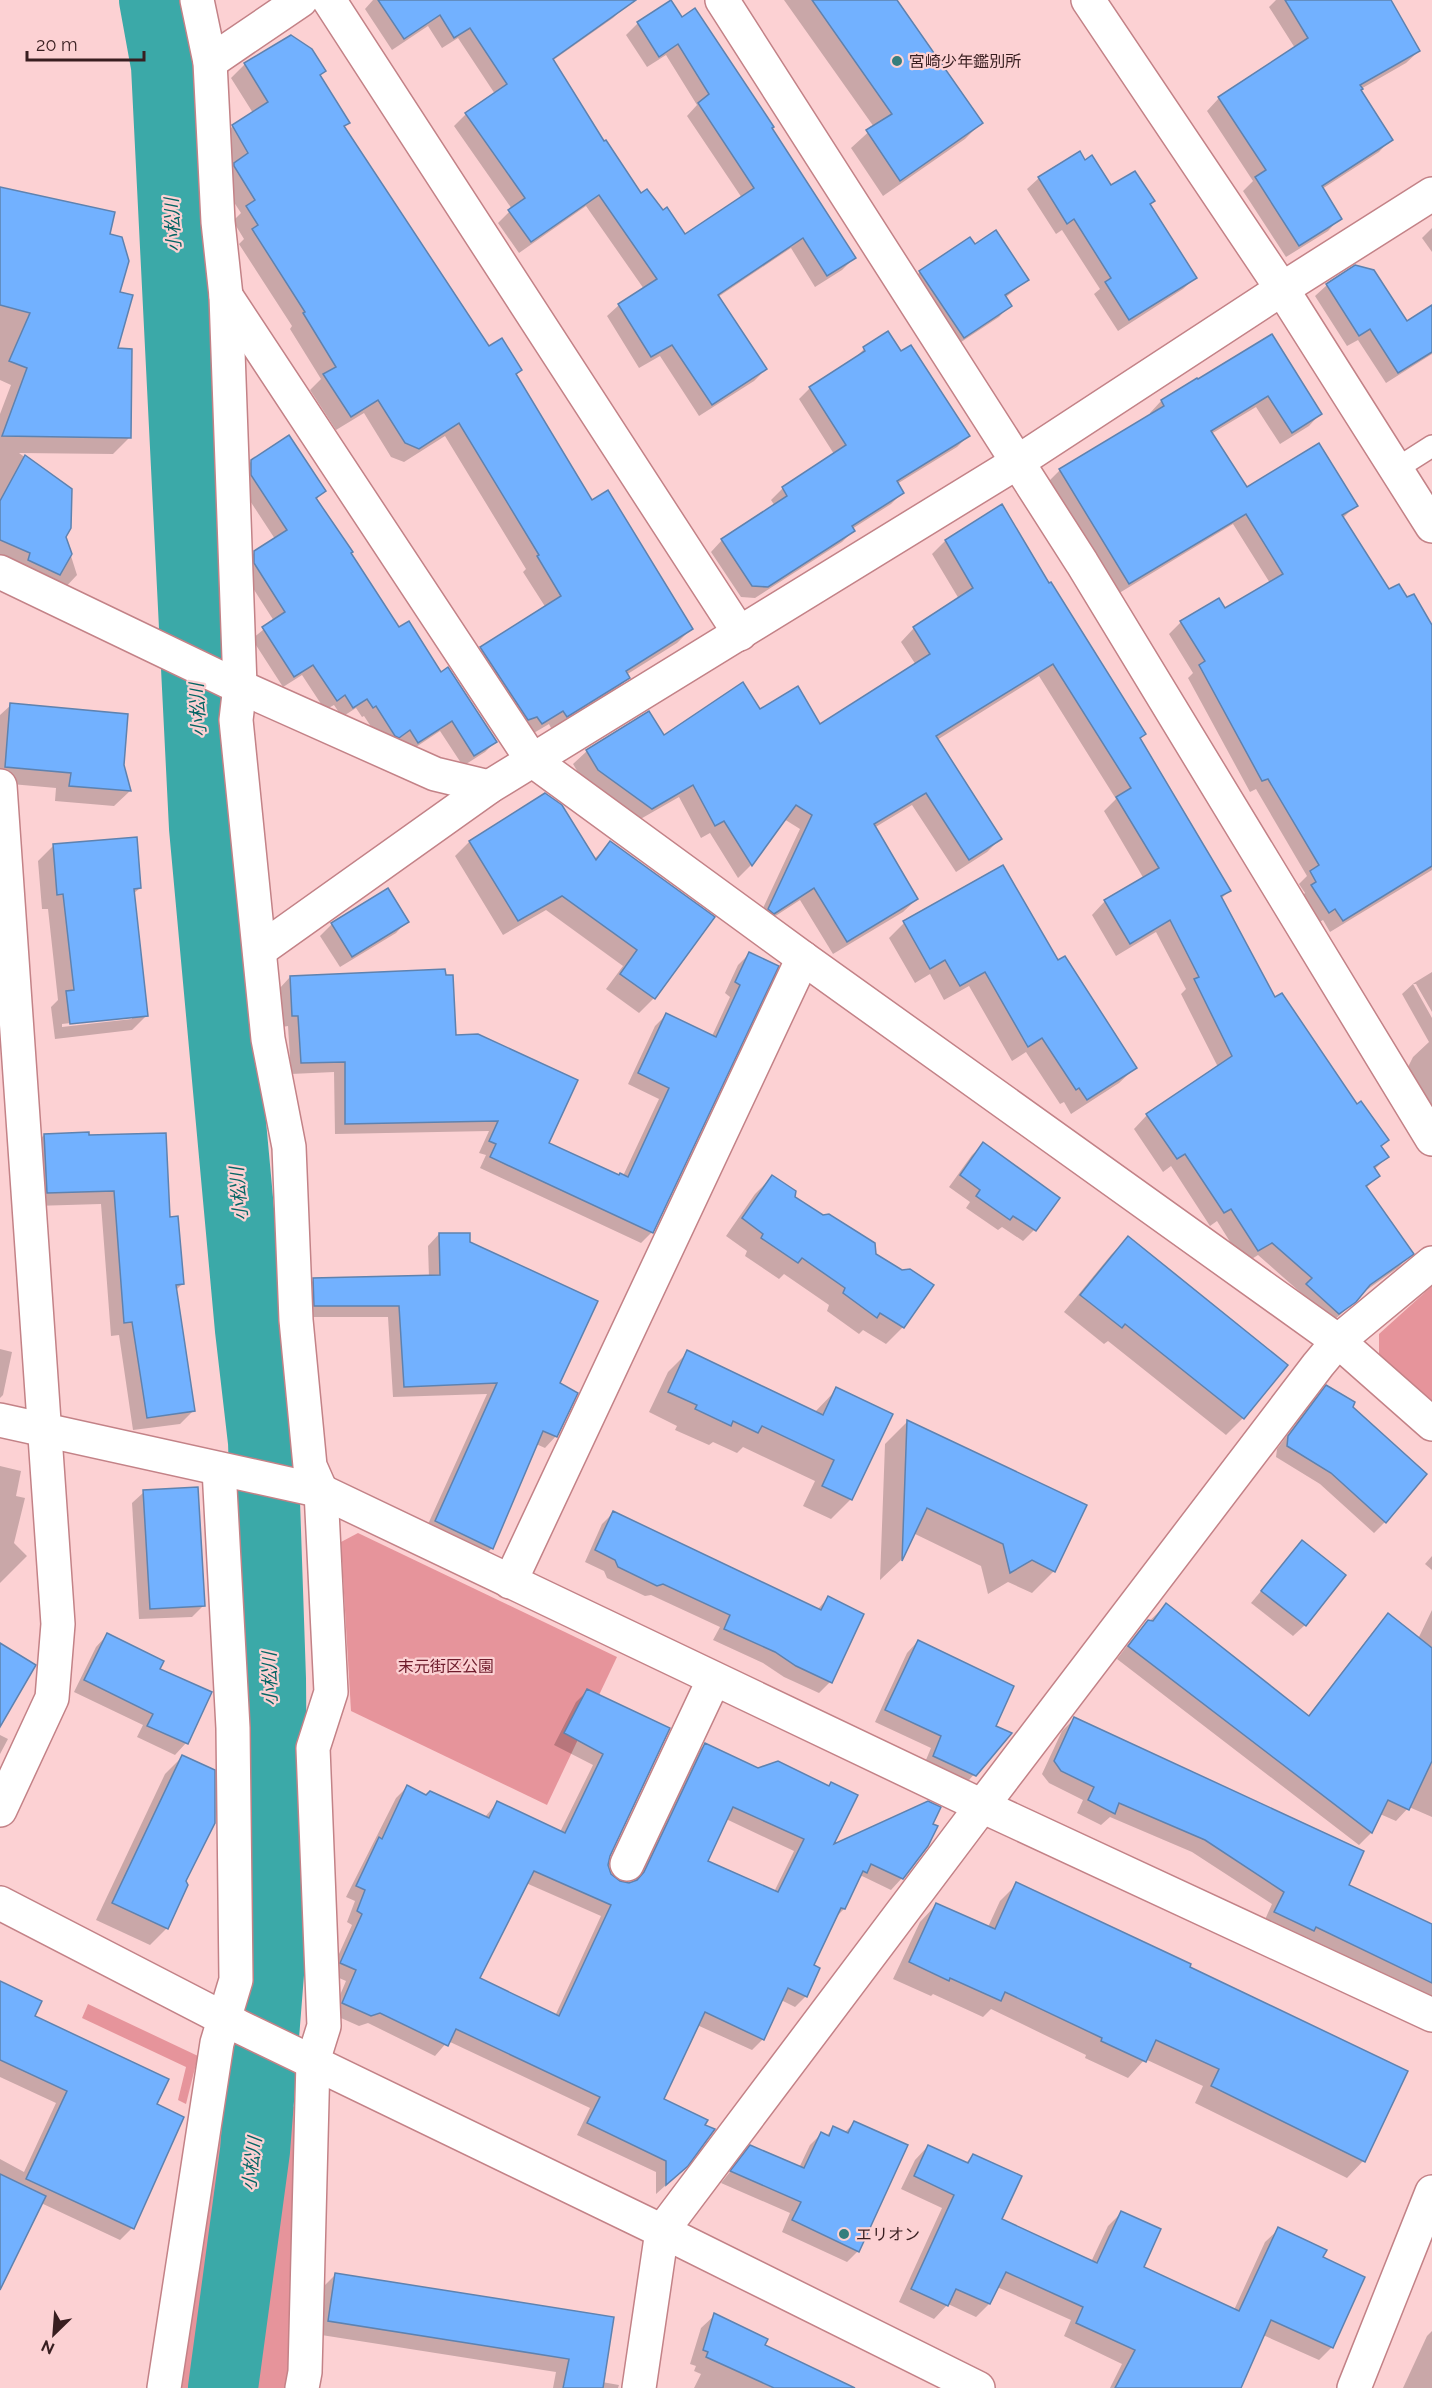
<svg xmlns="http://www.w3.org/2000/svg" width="1432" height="2388" font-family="Raleway,'Noto Sans JP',sans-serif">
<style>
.green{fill:#e6949b}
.shadow{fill:#0003;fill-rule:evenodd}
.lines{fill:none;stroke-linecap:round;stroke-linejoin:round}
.river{stroke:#3ba9a8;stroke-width:70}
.building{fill:#72b1ff;stroke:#5e82af;stroke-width:1.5;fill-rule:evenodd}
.service-casing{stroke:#c38287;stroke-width:24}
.minor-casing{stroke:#c38287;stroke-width:36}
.tertiary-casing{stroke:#c38287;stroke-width:36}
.service{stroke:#fff;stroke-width:21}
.minor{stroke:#fff;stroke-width:33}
.tertiary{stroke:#fff;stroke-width:33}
.poi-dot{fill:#357e7d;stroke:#fcd1d3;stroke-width:2}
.labels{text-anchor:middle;stroke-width:4.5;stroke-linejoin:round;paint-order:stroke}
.poi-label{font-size:16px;fill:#381e20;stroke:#fcd1d3;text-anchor:start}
.park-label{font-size:16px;fill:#6e1b2b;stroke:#fcd1d3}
.water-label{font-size:18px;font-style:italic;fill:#036463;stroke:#fcd1d3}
</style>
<rect width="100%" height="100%" fill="#fcd1d3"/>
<!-- green -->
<g class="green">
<path d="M1432 1286V1404L1379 1357V1334Z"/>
<path d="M358 1533 617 1657 547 1805 351 1711 341 1542Z"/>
<path d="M88 2004 198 2056 186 2104 178 2100 186 2067 82 2018Z"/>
<path d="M226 2072 302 2111 297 2388H180Z"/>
</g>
<!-- shadow -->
<g class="shadow">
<path d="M373 0H620L625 6 613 18 552 61 604 143 641 195 685 236 742 198 687 116 697 105 666 55 647 67 626 35 638 23 670 2 681 19 771 128 854 258 842 270 815 287 791 248 718 297 766 369 754 381 699 416 660 356 639 368 607 316 619 305 644 289 586 206 519 253 498 223 512 209 454 126 466 114 495 94 458 38 442 48 428 26 392 50 365 9Z"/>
<path d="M784 0H895L981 123 965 139 883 196 851 148 874 127Z"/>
<path d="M1276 0H1389L1419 51 1406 63 1359 90 1391 139 1379 152 1322 189 1340 218 1328 231 1286 257 1243 191 1253 181 1207 111 1219 98 1295 48 1269 7Z"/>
<path d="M245 64 318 76 348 123 343 127 489 348 521 370 515 376 592 502 691 629 677 643 626 675 628 678 614 692 552 730 549 724 527 737 467 663 481 649 546 608 523 572 526 569 445 436 404 462 391 457 364 413 336 430 310 390 321 379 290 329 292 326 239 244 244 239 233 221 241 213 220 181 233 166 219 140 233 126 253 113 231 78Z"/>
<path d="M1079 153 1084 162 1110 188 1149 205 1195 278 1183 289 1118 331 1094 294 1100 289 1062 230 1056 234 1027 189 1039 178Z"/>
<path d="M0 188 108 235 118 293 116 350 130 437 113 454 19 453 70 490 65 537 77 575 61 592 0 556V414L11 385 0 380Z"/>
<path d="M1432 228V252L1422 238Z"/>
<path d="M975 246 1027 280 1005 298 1010 305 999 317 952 348 909 283 920 272Z"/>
<path d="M1327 285 1407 323 1432 307V354L1386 383 1358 340 1347 346 1315 296Z"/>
<path d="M1272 336 1320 414 1309 426 1280 444 1256 407 1211 434 1246 489 1356 505 1343 518 1389 591 1406 599 1432 628V870L1330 932 1323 920 1316 924 1300 898 1305 893 1299 884 1307 876 1256 789 1250 792 1188 678 1193 673 1169 634 1181 622 1225 610 1270 583 1233 524 1116 595 1048 482 1060 470 1151 415 1150 413 1161 401 1198 382Z"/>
<path d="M864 349 900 353 968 436 957 447 897 484 902 493 891 504 852 529 853 531 842 542 755 598 741 597 711 552 722 540 775 506 771 500 782 489 834 454 799 399 810 388 853 360Z"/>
<path d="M252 461 324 491 316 500 399 630 441 674 496 741 485 752 463 766 440 731 407 753 384 746 364 716 362 717 356 708 342 717 334 705 325 710 302 675 283 687 252 639 274 621 244 574V563L255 552 275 539 241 487 240 472Z"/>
<path d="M1001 506 1048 585 1144 734 1139 740 1229 891 1221 899 1275 1000 1387 1157 1374 1170 1379 1176 1366 1188 1412 1253 1399 1267 1361 1294 1340 1315 1325 1327 1293 1299 1300 1292 1258 1255 1244 1264 1217 1221 1210 1226 1171 1166 1163 1172 1134 1129 1147 1115 1218 1067 1181 994 1186 989 1156 932 1116 956 1092 915 1105 901 1144 879 1104 811 1116 799 1039 676 937 740 1000 839 987 852 956 872 912 805 874 828 917 899 903 912 833 954 800 900 760 926 756 923 800 829 784 819 751 865 738 878 710 833 701 838 679 797 637 821 585 784 573 764 587 751 663 737 759 711 820 726 916 665 901 642 914 628 959 599 932 554 945 541Z"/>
<path d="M11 705 122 765 130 791 114 806 55 801 56 788 0 783V715Z"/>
<path d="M469 842 594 859 611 843 713 917 654 998 639 1013 606 989 623 966 546 910 503 935 455 856Z"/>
<path d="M53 846 140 888 133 894 147 1015 132 1030 55 1039 51 1007 58 1000 48 909H42L38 861ZM132 1016V1019L62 1027V1024Z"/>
<path d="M387 890 407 921 396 933 340 967 320 936 332 924Z"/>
<path d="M904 923 1057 962 1135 1068 1119 1083 1071 1114 1064 1102 1060 1104 1026 1052 1012 1061 969 986 944 1000 930 974 915 983 889 938Z"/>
<path d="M749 954 777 967 652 1232 641 1243 480 1168 486 1155 479 1153 489 1131 335 1134 334 1072 291 1074 288 1026 282 1027 279 989 290 977 455 1037 547 1143 618 1177 623 1176 659 1099 628 1084 655 1026 666 1015 712 1036 730 997 725 993 738 965Z"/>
<path d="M1432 972V1012L1416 984H1413L1432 1018V1109L1408 1067 1413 1057 1429 1042 1402 994 1414 983Z"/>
<path d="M44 1135 168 1218 182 1284 176 1290 194 1410 180 1424 133 1430 119 1335 111 1336 101 1204 34 1206 31 1149Z"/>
<path d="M984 1144 1058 1198 1034 1230 1023 1241 1002 1227 998 1230 966 1208 970 1202 949 1187 972 1155Z"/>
<path d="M772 1177 794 1198 902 1272 903 1327 886 1344 863 1330 859 1334 827 1311 829 1305 784 1274 779 1279 745 1256 747 1251 726 1236 755 1194Z"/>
<path d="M439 1234 558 1384 556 1436 545 1448 536 1444 492 1548 481 1559 424 1533 487 1394 393 1397 388 1317H303L302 1291 314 1280 429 1277 428 1246Z"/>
<path d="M1128 1238 1286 1365 1243 1418 1226 1435 1108 1341 1104 1344 1064 1312 1111 1255Z"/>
<path d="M0 1349 12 1352 3 1395 0 1398Z"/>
<path d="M688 1352 815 1412 837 1389 851 1499 831 1519 803 1506 815 1481 743 1447 737 1453 713 1442 709 1445 675 1430 677 1426 649 1412 668 1372Z"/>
<path d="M1327 1387 1351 1407 1385 1522 1374 1533 1320 1484 1276 1457 1277 1449 1315 1398Z"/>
<path d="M907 1422 1085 1506 1054 1571 1032 1593 1008 1582 988 1594 981 1566 913 1533 901 1560 880 1580 885 1444Z"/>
<path d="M0 1466 21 1471 16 1496 25 1498 14 1543 27 1556 0 1583Z"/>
<path d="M144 1492 204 1605 192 1617 139 1619 132 1503Z"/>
<path d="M613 1513 817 1610 828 1598 830 1682 819 1693 784 1677 763 1663 713 1640 720 1627 651 1595 645 1596 607 1578 604 1571 585 1562 602 1524Z"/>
<path d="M1302 1542 1305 1625 1293 1636 1251 1603Z"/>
<path d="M1432 1556V1570L1425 1564Z"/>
<path d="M1166 1605 1308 1716 1376 1628 1389 1615 1418 1639 1432 1610V1817L1409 1807 1396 1821 1380 1814 1371 1833 1359 1845 1117 1659 1136 1634Z"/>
<path d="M107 1635 158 1670 186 1743 175 1755 137 1737 143 1725 74 1692 96 1647Z"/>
<path d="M918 1641 994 1727 1009 1734 963 1787 923 1767 931 1748 875 1722 907 1653Z"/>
<path d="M587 1691 668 1729 609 1856 607 1865 610 1875 619 1883 629 1884 634 1882 694 1756 705 1744 758 1769 828 1787 831 1783V1847L928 1803 902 1878 891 1890 862 1876 856 1881 844 1909 835 1918 812 1966 806 1996 795 2007 781 2000 763 2039 752 2050 697 2025 662 2100 675 2177 656 2194V2172L577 2135 590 2108 448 2041 435 2056 368 2023 359 2026 332 2014 346 1981 330 1974 352 1925 347 1922 355 1901 346 1897 396 1798 407 1787 484 1818 497 1803 560 1832 593 1765 554 1745 576 1702ZM726 1819 794 1851 774 1892 706 1862ZM526 1883 601 1916 555 2016 478 1979Z"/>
<path d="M1074 1719 1347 1885 1432 1925V2001L1263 1924 1272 1904 1192 1852 1110 1817 1101 1825 1077 1813 1083 1800 1049 1783 1042 1774 1062 1731Z"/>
<path d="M0 1735 8 1739 0 1754Z"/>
<path d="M182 1757 185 1881 167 1928 150 1945 96 1920 165 1774Z"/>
<path d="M1017 1884 1188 1968 1363 2161 1347 2178 1195 2103 1203 2086 1145 2059 1128 2078 1085 2058 1086 2055 991 2009 983 2017 933 1994 931 1996 893 1979 920 1922 936 1905 988 1927 1000 1901Z"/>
<path d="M0 1982 33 2017 155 2105 183 2117 132 2228 120 2240 41 2203 0 2287V2159L24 2172 56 2103 0 2077Z"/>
<path d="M854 2123 858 2251 847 2262 782 2232 790 2213 721 2183 751 2146 799 2168 810 2145 821 2134 826 2136 834 2128 844 2133Z"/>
<path d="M928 2146 965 2164 973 2155 1000 2220 1091 2262 1108 2226 1121 2213 1142 2267 1234 2310 1265 2242 1279 2229 1321 2258 1332 2347 1319 2360 1263 2335 1239 2388H1110L1122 2364 1064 2336 1071 2320 997 2287 989 2304 976 2317 948 2304 934 2319 899 2302 942 2208 901 2189 915 2160Z"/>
<path d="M336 2274 612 2319 602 2382 619 2385 618 2388H553L556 2372 315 2334 322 2288Z"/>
<path d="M715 2315 763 2346 851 2388H694L701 2374 694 2371 696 2366 690 2364 701 2328Z"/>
<path d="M1432 2331V2388H1403L1427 2336Z"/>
</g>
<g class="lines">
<!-- river -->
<path class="river" d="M154 0 166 66 204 828 250 1330 263 1442 271 1679 273 1923 255 2151 223 2388"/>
</g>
<!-- building -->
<g class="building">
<path d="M378 0H636L553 59 604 141 606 140 641 193 647 189 663 210 667 207 685 234 754 188 698 103 709 94 678 44 659 57 637 22 671 0 682 17 695 8 774 127 772 128 856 258 827 276 803 238 718 295 767 369 712 405 672 345 651 357 618 304 657 279 599 195 531 242 508 210 525 198 465 113 507 84 470 28 454 38 440 15 404 39Z"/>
<path d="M812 0H897L983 123 900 181 866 130 892 114Z"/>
<path d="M1285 0H1391L1420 51 1360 85 1363 89 1361 90 1393 140 1322 186 1342 219 1299 246 1255 177 1266 170 1218 97 1308 38Z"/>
<path d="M291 35 312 49 326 71 320 75 350 123 344 126 489 346 502 338 522 370 516 374 592 500 608 490 693 629 626 671 630 678 567 717 563 711 542 724 537 717 528 720 480 647 561 596 537 556 539 555 459 423 419 449 405 443 378 400 351 417 323 374 336 367 303 313 305 312 252 229 258 225 246 206 255 200 234 166V163L248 153 232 125 268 102 244 63Z"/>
<path d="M1080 151 1085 160 1092 155 1111 185 1135 171 1155 201 1150 204 1197 278 1129 320 1105 282 1111 278 1074 219 1067 224 1038 177Z"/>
<path d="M0 187 115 212 110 234 122 237 129 261 120 292 133 295 118 348 132 349 131 438 2 436 27 368 9 361 30 313 0 305Z"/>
<path d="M996 230 1029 280 1005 295 1012 306 964 338 919 271 970 237 975 244Z"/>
<path d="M1355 265 1374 270 1407 321 1432 305V352L1398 373 1370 329 1359 336 1326 284Z"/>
<path d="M888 331 901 351 911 345 970 436 897 481 904 493 852 526 855 531 768 587 752 586 721 539 787 496 782 487 846 445 809 387 865 351 863 347Z"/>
<path d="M1272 334 1322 414 1292 433 1268 396 1211 431 1247 487 1319 443 1358 506 1342 515 1389 589 1399 584 1407 597 1414 594 1432 625V866L1343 921 1335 909 1329 913 1311 885 1316 882 1310 871 1319 865 1268 779 1262 781 1199 665 1205 661 1180 621 1219 598 1225 608 1283 574 1246 514 1129 584 1059 469 1164 406 1161 400 1197 378 1198 379Z"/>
<path d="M289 435 326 491 316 498 353 552 351 553 399 627 409 621 441 672 448 667 497 742 474 756 452 721 418 743 410 730 399 738 395 736 376 706 373 708 367 699 353 708 345 695 337 701 313 665 294 677 262 627 285 612 254 563V551L287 530 251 475V460Z"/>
<path d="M25 455 72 489 71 528 66 537 72 554 60 575 28 560 30 553 0 540V501Z"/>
<path d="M1002 504 1049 583 1051 582 1146 734 1140 738 1231 891 1221 896 1275 997 1282 993 1357 1104 1361 1101 1389 1140 1381 1146 1389 1157 1374 1167 1380 1176 1366 1186 1414 1254 1370 1285 1356 1302 1339 1314 1306 1284 1312 1278 1272 1243 1258 1251 1231 1209 1224 1213 1185 1154 1177 1159 1146 1114 1232 1056 1194 979 1199 977 1170 920 1130 944 1104 900 1159 868 1116 797 1131 788 1053 664 936 736 1002 839 969 860 926 793 874 824 918 899 847 942 814 888 774 914 768 909 812 815 796 805 752 866 724 821 715 826 693 785 652 809 598 770 586 750 649 711 664 735 743 682 760 709 798 686 820 724 930 654 913 627 973 588 945 540Z"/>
<path d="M10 703 128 714 124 765 131 791 69 786 71 773 5 767Z"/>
<path d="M545 793 562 805 596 860 610 841 715 917 655 999 620 974 637 950 562 896 518 921 469 841Z"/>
<path d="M137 837 141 888 134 889 148 1016 70 1024 66 991 74 990 63 894 57 895 53 844Z"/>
<path d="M1003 865 1058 960 1065 956 1137 1068 1087 1100 1079 1088 1076 1090 1042 1038 1028 1047 985 972 960 986 945 960 930 969 903 921Z"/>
<path d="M388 888 409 922 352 957 331 923Z"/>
<path d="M749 952 779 966 653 1233 490 1157 496 1144 489 1141 498 1121 345 1124V1062L301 1063 298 1016H292L290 976 445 969 446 975H453L456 1035 478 1034 578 1080 549 1143 619 1175 620 1173 628 1177 669 1088 638 1073 666 1013 716 1037 740 985 735 982Z"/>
<path d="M89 1132V1135L166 1133 170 1217 178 1216 184 1284 176 1285 195 1411 147 1418 132 1322 124 1323 114 1191 47 1193 44 1134Z"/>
<path d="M983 1142 1060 1198 1036 1231 1013 1216 1010 1220 976 1196 980 1190 960 1175Z"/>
<path d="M772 1175 796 1191 795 1197 823 1215 829 1214 875 1243 876 1254 902 1270 910 1269 934 1285 904 1328 880 1313 877 1318 843 1293 845 1288 802 1258 798 1263 761 1238 763 1234 742 1218Z"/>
<path d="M439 1233H470V1242L598 1301 560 1383 578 1393 557 1437 543 1431 493 1549 435 1521 497 1383 404 1387 399 1306H314L313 1278 440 1275Z"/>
<path d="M1128 1236 1288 1365 1244 1419 1125 1324 1122 1328 1080 1295Z"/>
<path d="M687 1350 823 1415 836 1387 893 1414 852 1500 822 1486 834 1460 762 1426 758 1433 733 1421 731 1426 695 1409 697 1405 668 1392Z"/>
<path d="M1326 1385 1355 1402 1353 1407 1427 1474 1386 1523 1331 1473 1287 1446 1288 1436Z"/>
<path d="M907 1420 1087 1505 1055 1572 1032 1560 1010 1573 1003 1544 927 1508 902 1561Z"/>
<path d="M198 1487 205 1606 150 1609 143 1490Z"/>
<path d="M613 1511 821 1610 828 1596 864 1614 832 1683 796 1666 775 1652 724 1629 730 1615 663 1584 657 1586 618 1567 615 1560 595 1550Z"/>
<path d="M1302 1540 1346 1575 1306 1626 1261 1591Z"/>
<path d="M1166 1603 1309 1716 1388 1613 1432 1648V1761L1409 1810 1388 1800 1372 1833 1128 1646 1148 1620 1153 1621Z"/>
<path d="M107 1633 164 1661 160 1669 212 1692 188 1744 147 1726 153 1714 84 1680Z"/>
<path d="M918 1640 1014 1686 996 1726 1012 1733 976 1776 933 1756 941 1736 885 1710Z"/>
<path d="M0 1643 36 1665 0 1727Z"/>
<path d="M587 1689 670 1728 610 1856 608 1865 611 1874 620 1881 629 1883 637 1880 644 1872 705 1743 758 1768 778 1761 829 1786 831 1782 858 1795 834 1844 928 1801 941 1807 933 1824 938 1826 928 1846 903 1879 871 1864 867 1873 863 1871 845 1909 841 1908 814 1965 820 1968 807 1997 788 1988 764 2040 705 2012 664 2099 708 2120 705 2125 715 2129 688 2166 666 2185V2161L587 2123 600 2097 456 2029 448 2046 380 2013 371 2016 342 2003 356 1970 340 1963 362 1914 357 1911 365 1890 356 1886 379 1837 382 1839 407 1785 426 1795 430 1791 489 1818 497 1801 565 1833 603 1754 564 1733ZM733 1807 804 1839 778 1892 708 1861ZM534 1871 611 1905 559 2016 480 1978Z"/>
<path d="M1074 1717 1364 1851 1349 1885 1432 1924V1983L1316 1927 1314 1931 1274 1912 1284 1892 1205 1840 1119 1803 1115 1814 1088 1800 1094 1787 1061 1771 1054 1761Z"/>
<path d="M182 1755 215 1770V1823L186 1881 188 1885 168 1929 112 1903Z"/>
<path d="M1016 1882 1191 1964 1190 1967 1408 2071 1365 2162 1211 2086 1219 2069 1156 2040 1146 2062 1101 2041 1102 2038 1005 1992 1001 2001 950 1978 949 1981 909 1962 936 1903 995 1929Z"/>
<path d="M0 1981 42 2001 35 2016 169 2079 157 2104 184 2117 134 2229 26 2179 67 2091 0 2060Z"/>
<path d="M854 2121 908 2145 859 2252 792 2220 801 2202 730 2171 750 2145 804 2168 821 2132 829 2136 833 2126 848 2133Z"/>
<path d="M928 2145 968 2163 973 2154 1022 2176 1002 2219 1097 2263 1121 2211 1161 2229 1144 2267 1239 2311 1278 2227 1327 2250 1323 2257 1365 2277 1333 2348 1271 2320 1241 2388H1115L1135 2350 1076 2323 1083 2307 1006 2272 990 2304 956 2289 948 2306 911 2289 954 2195 914 2176Z"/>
<path d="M0 2174 46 2196 0 2290Z"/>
<path d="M335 2273 614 2317 603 2388H563L569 2359 328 2321Z"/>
<path d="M714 2313 768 2339 765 2345 855 2388H774L706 2357 708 2352 703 2350Z"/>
</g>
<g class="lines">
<defs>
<path id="service" d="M1396 469 1432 446"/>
<g id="minor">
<path d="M197 0 210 62 218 222 226 296 240 686 236 720 268 1039 289 1147 296 1320 310 1466 321 1491 331 1692 313 1748 324 2026 313 2061 305 2372 302 2388"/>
<path d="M329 0 740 634"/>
<path d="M722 0 1082 563 1432 1139"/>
<path d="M210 62 301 0"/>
<path d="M226 296 532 760 803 958 1338 1341 1432 1424"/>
<path d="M0 572 227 681 435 774 489 787"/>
<path d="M0 786 58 1624 52 1698 0 1810"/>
<path d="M260 950 489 787 1016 463 1282 289 1432 194"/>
<path d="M0 1420 321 1491 982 1806 1432 2015"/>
<path d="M510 1582 803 958"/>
<path d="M627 1864 714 1679"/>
<path d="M164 2388 217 2043 236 1980 233 1728 219 1469"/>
<path d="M639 2388 662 2231 982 1806 1318 1365 1338 1341 1432 1263"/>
<path d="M1354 2388 1432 2192"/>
</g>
<g id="tertiary">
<path d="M1088 0 1282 289 1432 526"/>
<path d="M0 1903 238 2026 662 2231 978 2388"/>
</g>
</defs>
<!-- service casing -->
<use href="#service" class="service-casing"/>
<!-- minor casing -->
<use href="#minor" class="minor-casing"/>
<!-- tertiary casing -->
<use href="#tertiary" class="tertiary-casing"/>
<!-- service -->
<use href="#service" class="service"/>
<!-- minor -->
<use href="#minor" class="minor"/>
<!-- tertiary -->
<use href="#tertiary" class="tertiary"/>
</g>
<!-- markers -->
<g class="poi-dot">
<circle cx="897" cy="61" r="6"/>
<circle cx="844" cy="2234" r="6"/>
</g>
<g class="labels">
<!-- poi labels -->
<g class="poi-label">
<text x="909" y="67">宮崎少年鑑別所</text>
<text x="856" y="2240">エリオン</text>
</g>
<!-- park labels -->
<g class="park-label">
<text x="446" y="1672">末元街区公園</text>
</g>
<!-- water labels -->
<g class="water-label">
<text transform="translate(173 225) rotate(-93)" y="6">小松川</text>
<text transform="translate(198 710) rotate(-93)" y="6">小松川</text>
<text transform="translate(239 1194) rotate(-95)" y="6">小松川</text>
<text transform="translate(270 1679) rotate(-91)" y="6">小松川</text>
<text transform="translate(252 2164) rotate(-83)" y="6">小松川</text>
</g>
</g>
<!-- north arrow -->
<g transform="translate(54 2334) rotate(205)" stroke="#fcd1d3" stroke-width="4.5" paint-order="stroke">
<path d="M0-4.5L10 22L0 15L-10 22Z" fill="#381e20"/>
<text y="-9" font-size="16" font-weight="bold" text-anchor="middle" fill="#381e20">N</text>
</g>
<!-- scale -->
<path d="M27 51v9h117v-9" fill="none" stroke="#381e20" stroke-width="3"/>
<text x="36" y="51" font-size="18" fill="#381e20" stroke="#fcd1d3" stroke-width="4.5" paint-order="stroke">20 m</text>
</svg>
